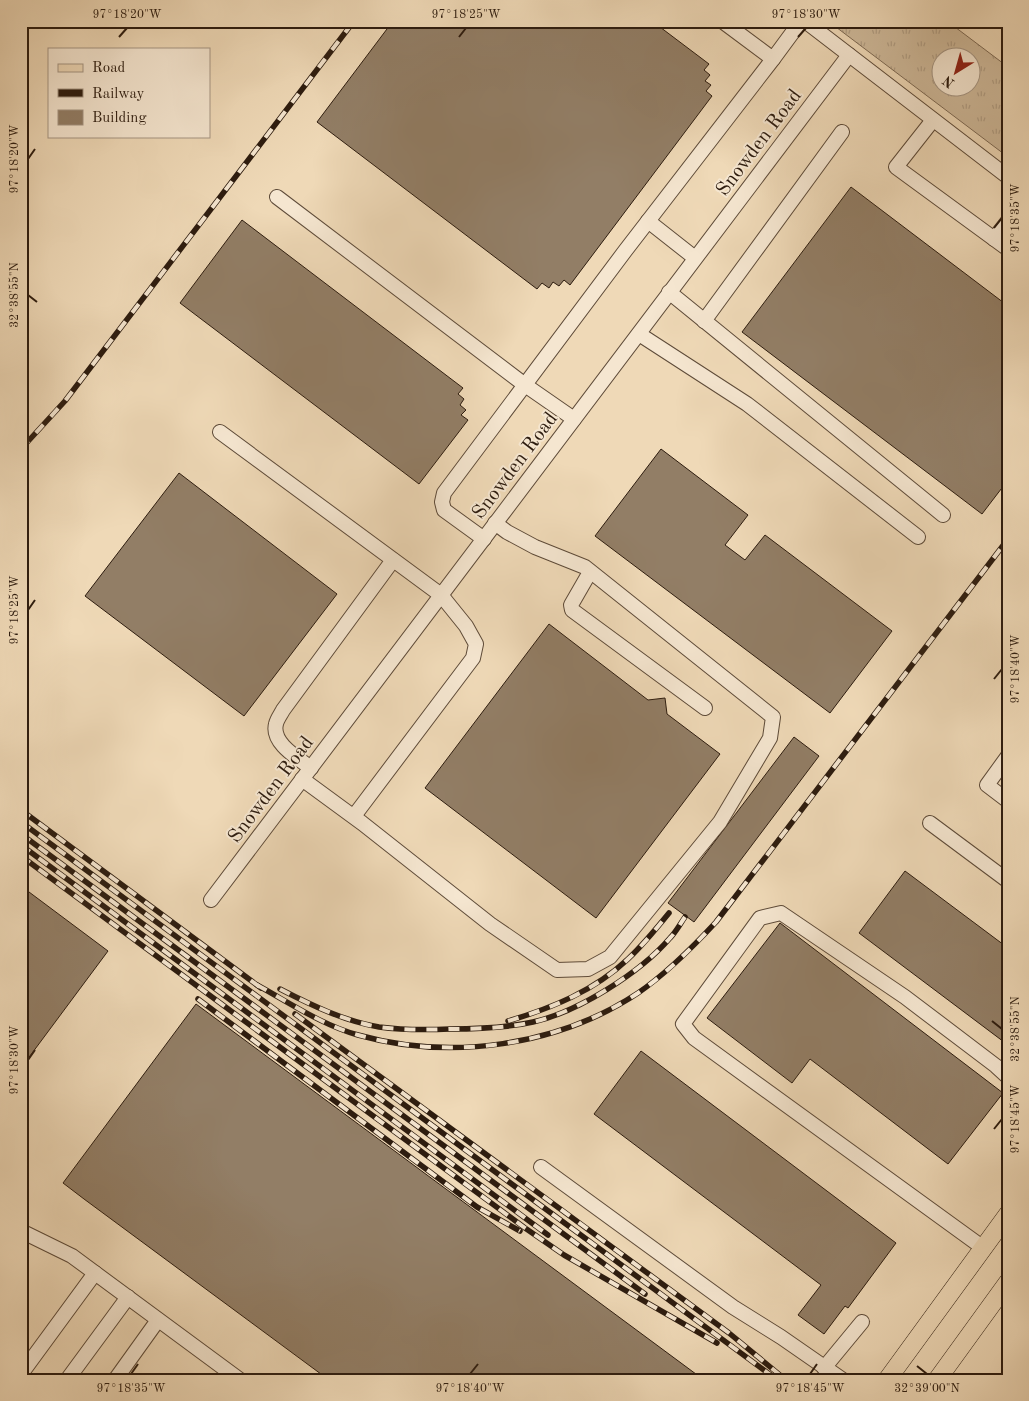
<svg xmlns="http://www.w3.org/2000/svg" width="1029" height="1401" font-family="'Old Standard TT',serif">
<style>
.grass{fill:url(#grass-tufts);stroke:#7e6a54;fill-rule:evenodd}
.building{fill:#927e66;stroke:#2d1c0f}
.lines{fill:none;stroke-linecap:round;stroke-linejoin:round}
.minor-casing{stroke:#5e4b39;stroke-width:16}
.major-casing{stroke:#2d1c0f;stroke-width:19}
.minor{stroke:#f5e6d0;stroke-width:14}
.major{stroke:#efd9b7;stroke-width:18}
.rail-casing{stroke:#2d1c0f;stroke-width:5.5}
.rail{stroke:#f5e6d0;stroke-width:4;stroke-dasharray:11;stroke-linecap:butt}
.ticks{fill:none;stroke:#2d1c0f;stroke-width:2}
.labels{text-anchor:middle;stroke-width:4;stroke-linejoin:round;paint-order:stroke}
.street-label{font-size:20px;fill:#2d1c0f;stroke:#f5e6d0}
.neatline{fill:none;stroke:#2d1c0f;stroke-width:2}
.ticks-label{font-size:12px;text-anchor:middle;fill:#2d1c0f}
</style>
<defs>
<pattern id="grass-tufts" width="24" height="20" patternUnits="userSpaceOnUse" patternTransform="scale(1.25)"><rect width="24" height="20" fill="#ceb99a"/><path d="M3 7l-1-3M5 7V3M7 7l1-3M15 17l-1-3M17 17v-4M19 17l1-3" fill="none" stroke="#b19e84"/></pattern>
</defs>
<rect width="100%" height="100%" fill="#efd9b7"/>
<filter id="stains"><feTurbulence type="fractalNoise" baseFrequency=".004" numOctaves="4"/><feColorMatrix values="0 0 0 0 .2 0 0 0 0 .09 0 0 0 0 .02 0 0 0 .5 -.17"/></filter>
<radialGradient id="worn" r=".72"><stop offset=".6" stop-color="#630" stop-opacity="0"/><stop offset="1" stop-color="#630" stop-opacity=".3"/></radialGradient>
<!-- grass -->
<path class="grass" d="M828 21H947L1008 67V157ZM942 58H972V88H942Z"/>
<!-- building -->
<g class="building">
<path d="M393 21H652L709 64 704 70 710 75 705 81 711 85 706 91 712 96 570 285 564 280 559 286 553 282 549 288 542 283 537 289 317 122Z"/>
<path d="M851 187 1008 306V480L982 514 742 332Z"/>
<path d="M242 220 463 388 458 394 464 399 460 405 466 410 461 415 468 420 419 484 180 303Z"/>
<path d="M661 449 748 515 725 545 745 560 765 535 892 631 830 713 595 536Z"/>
<path d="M179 473 337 594 244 716 85 596Z"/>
<path d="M549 624 648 700 665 698 667 714 720 754 596 918 425 788Z"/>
<path d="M794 737 819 756 694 922 668 903Z"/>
<path d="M905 871 1008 948V1045L859 933Z"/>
<path d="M21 886 108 951 21 1068Z"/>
<path d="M780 923 1003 1093 948 1164 810 1059 792 1083 707 1018Z"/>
<path d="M196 1004 704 1380H329L84 1199 63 1183Z"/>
<path d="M641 1051 896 1243 848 1308 845 1306 824 1334 798 1315 821 1285 594 1114Z"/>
</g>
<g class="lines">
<defs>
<g id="minor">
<path d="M722 21 773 59 801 21"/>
<path d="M805 21 1008 177"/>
<path d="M933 120 896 167 1008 249"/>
<path d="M277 197 525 385 574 419"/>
<path d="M648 221 695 258"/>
<path d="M994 239 1008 221"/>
<path d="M669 292 943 515"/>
<path d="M704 321 842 132"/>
<path d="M639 334 747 404 918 537"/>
<path d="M220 432 441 595 466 626 476 644 473 658 354 816"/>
<path d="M484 539 444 510 442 502 444 493 625 251 773 59"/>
<path d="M590 572 571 605 572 610 705 708"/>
<path d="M1008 756 987 785 1008 801"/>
<path d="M311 768C298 758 271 743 276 724 277 719 281 714 283 710L393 560"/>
<path d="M302 779 362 823 490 924 557 970 588 969 610 957 720 822 770 738 773 717 585 567 535 547 507 532 495 523"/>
<path d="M930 823 1008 881"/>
<path d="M211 900 849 55"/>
<path d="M541 1167 733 1307 781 1337 843 1380"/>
<path d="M21 1231 72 1256 240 1380"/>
<path d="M982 1247 694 1038 683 1024 760 918 781 913 905 997 996 1066 1008 1077"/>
<path d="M824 1368 862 1322"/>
<path d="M21 1374 95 1273"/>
<path d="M67 1380 128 1297"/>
<path d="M115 1380 158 1320"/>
</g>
<g id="major">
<path d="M887 1380 1008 1214"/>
<path d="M937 1380 1008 1282"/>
</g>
</defs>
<!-- minor casing -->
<use href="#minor" class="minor-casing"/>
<!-- major casing -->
<use href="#major" class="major-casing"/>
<!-- minor -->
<use href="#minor" class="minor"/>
<!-- major -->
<use href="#major" class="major"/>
<defs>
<g id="rail">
<path d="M21 449 65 401 354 21"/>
<path d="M21 810 261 988"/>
<path d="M21 822 776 1379"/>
<path d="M21 834 645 1294"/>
<path d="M21 845 548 1235"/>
<path d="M21 856 525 1228 564 1255 717 1343"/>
<path d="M257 985C290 1003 322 1025 358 1035 451 1061 558 1046 638 993 667 973 692 948 716 922L1008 539"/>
<path d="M280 989C311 1005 344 1021 379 1027 402 1030 426 1030 450 1029 478 1029 506 1028 533 1022 578 1012 640 973 670 938 676 932 680 924 685 917"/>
<path d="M198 999 477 1207 520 1231"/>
<path d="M295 1014 729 1333 786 1380"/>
<path d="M508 1021C552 1008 594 991 628 959 643 945 656 929 669 913"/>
</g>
</defs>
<!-- rail casing -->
<use href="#rail" class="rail-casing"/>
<!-- rail -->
<use href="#rail" class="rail"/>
</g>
<!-- ticks -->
<path class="ticks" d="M119 37 127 28M459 37 466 28M798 37 806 28M28 159 35 149M994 228 1002 218M28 295 37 302M28 610 35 600M994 679 1002 669M992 1021 1002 1029M28 1060 35 1050M994 1129 1002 1119M917 1366 927 1374M131 1374 138 1364M470 1374 478 1364M810 1374 817 1364"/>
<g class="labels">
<!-- street labels -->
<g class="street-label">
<text transform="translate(758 142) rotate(-53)" y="7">Snowden Road</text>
<text transform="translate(514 465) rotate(-53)" y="7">Snowden Road</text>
<text transform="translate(270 789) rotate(-53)" y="7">Snowden Road</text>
</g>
</g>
<!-- margin -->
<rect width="1029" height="1401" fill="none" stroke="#efd9b7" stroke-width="55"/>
<!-- legend -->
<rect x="48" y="48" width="162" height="90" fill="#f5e6d0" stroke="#a59583"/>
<rect x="58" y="64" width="25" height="8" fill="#efd9b7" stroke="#a59583"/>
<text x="92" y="72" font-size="15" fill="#2d1c0f">Road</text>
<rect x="58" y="89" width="25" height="8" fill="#2d1c0f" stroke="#a59583"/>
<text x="92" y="98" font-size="15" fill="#2d1c0f">Railway</text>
<rect x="58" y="110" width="25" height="15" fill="#927e66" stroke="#a59583"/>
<text x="92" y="122" font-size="15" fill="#2d1c0f">Building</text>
<!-- north arrow -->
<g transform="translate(956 72) rotate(217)"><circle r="24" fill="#f5e6d0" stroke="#a59583"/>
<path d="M0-4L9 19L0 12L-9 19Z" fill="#8f2418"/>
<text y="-8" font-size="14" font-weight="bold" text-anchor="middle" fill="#2d1c0f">N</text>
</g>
<rect x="28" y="28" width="974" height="1346" class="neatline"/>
<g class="ticks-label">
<text x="127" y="18">97°18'20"W</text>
<text x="466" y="18">97°18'25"W</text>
<text x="806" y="18">97°18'30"W</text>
<text transform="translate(14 159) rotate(-90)" y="4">97°18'20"W</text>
<text transform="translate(1015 218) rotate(-90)" y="4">97°18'35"W</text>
<text transform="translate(14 295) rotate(-90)" y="4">32°38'55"N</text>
<text transform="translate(14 610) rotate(-90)" y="4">97°18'25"W</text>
<text transform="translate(1015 669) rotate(-90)" y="4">97°18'40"W</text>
<text transform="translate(1015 1029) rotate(-90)" y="4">32°38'55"N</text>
<text transform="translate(14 1060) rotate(-90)" y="4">97°18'30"W</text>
<text transform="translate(1015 1119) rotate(-90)" y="4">97°18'45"W</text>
<text x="131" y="1392">97°18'35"W</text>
<text x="470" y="1392">97°18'40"W</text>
<text x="810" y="1392">97°18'45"W</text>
<text x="927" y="1392">32°39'00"N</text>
</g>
<rect width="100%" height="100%" filter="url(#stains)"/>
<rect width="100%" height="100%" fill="url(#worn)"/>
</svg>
